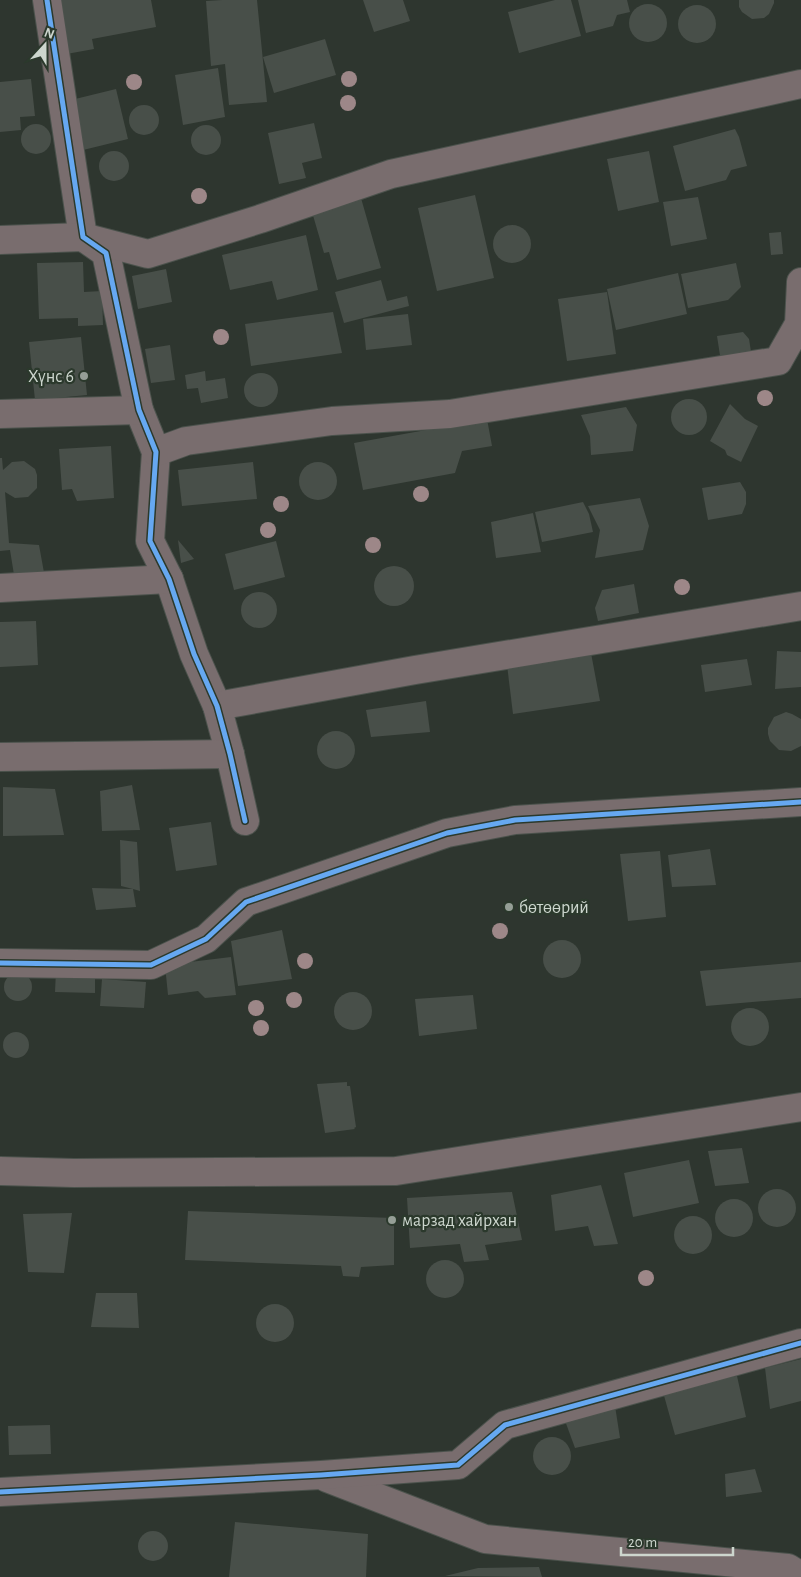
<svg xmlns="http://www.w3.org/2000/svg" width="801" height="1577" font-family="'Alegreya Sans',sans-serif">
<style>
.building{fill:#484f49}
.lines{fill:none;stroke-linecap:round;stroke-linejoin:round}
.minor-casing{stroke:#4b524c;stroke-width:30}
.minor{stroke:#796d6e;stroke-width:28}
.cycleway-casing{stroke:#2b392c;stroke-width:8}
.cycleway{stroke:#66a8f1;stroke-width:5}
.tree{fill:#9d8788}
.poi-dot{fill:#959e96;stroke:#2b392c;stroke-width:2}
.labels{text-anchor:middle;stroke-width:4.5;stroke-linejoin:round;paint-order:stroke}
.poi-label{font-size:18px;fill:#cdd6ce;stroke:#2b392c;text-anchor:start}
</style>
<rect width="100%" height="100%" fill="#2e362f"/>
<!-- building -->
<g class="building">
<path d="M50 0H151L156 27 92 39 94 49 61 55Z"/>
<path d="M222 0H257L267 102 229 105 225 64 211 66 206 1Z"/>
<path d="M363 0H403L410 21 374 32Z"/>
<path d="M555 0H571L581 36 519 53 508 12Z"/>
<path d="M578 0H627L630 12 617 15 613 26 586 33Z"/>
<path d="M739 0H774V3L769 14 764 18 752 19 742 12 739 7Z"/>
<circle cx="648" cy="23" r="19"/>
<circle cx="697" cy="24" r="19"/>
<path d="M325 39 336 75 274 93 263 57Z"/>
<path d="M218 68 225 117 183 125 175 75Z"/>
<path d="M31 79 35 116 20 117 21 130 0 132V82Z"/>
<path d="M116 89 128 139 79 151 67 101Z"/>
<circle cx="144" cy="120" r="15"/>
<path d="M314 123 322 158 302 163 306 178 279 184 268 133Z"/>
<circle cx="36" cy="139" r="15"/>
<circle cx="206" cy="140" r="15"/>
<path d="M735 129 739 137 747 166 731 170 726 180 685 191 673 146Z"/>
<circle cx="114" cy="166" r="15"/>
<path d="M649 151 659 202 618 211 607 159Z"/>
<path d="M475 195 494 278 437 291 418 208Z"/>
<path d="M698 197 707 239 671 246 663 202Z"/>
<path d="M361 198 381 268 337 280 329 252 324 253 312 212Z"/>
<circle cx="512" cy="244" r="19"/>
<path d="M781 232 783 254 771 255 769 233Z"/>
<path d="M306 235 318 290 277 300 272 281 230 290 222 255Z"/>
<path d="M83 262 84 292 102 291 103 325 78 326V318L39 319 37 263Z"/>
<path d="M736 263 741 287 728 300 688 308 681 274Z"/>
<path d="M166 269 172 302 138 309 132 276Z"/>
<path d="M678 273 687 314 616 330 607 289Z"/>
<path d="M381 280 387 301 407 296 409 306 344 323 335 292Z"/>
<path d="M607 292 616 354 567 361 558 299Z"/>
<path d="M333 312 342 353 251 366 245 324Z"/>
<path d="M408 314 412 345 366 350 363 319Z"/>
<path d="M743 332 749 339 752 358 721 362 717 336Z"/>
<path d="M81 337 87 395 35 400 29 342Z"/>
<path d="M170 345 175 380 151 383 145 349Z"/>
<path d="M205 371 206 381 225 378 228 398 201 403 198 388 187 389 185 375Z"/>
<circle cx="261" cy="390" r="17"/>
<circle cx="689" cy="417" r="18"/>
<path d="M730 404 745 419 758 426 741 462 727 455 725 450 710 441Z"/>
<path d="M626 407 637 425 633 451 591 455 590 436 581 415Z"/>
<path d="M487 419 492 446 462 451 455 473 363 490 354 443Z"/>
<path d="M111 446 114 498 77 501 72 489 62 490 59 449Z"/>
<path d="M0 458H2L3 470 12 462 24 461 35 469 37 475V488L28 497 15 498 5 492 9 543 39 545 45 578 15 581 10 550 0 551Z"/>
<circle cx="318" cy="481" r="19"/>
<path d="M253 462 257 499 182 506 178 470Z"/>
<path d="M740 482 746 492V504L742 514 708 520 702 488Z"/>
<path d="M640 498 649 526 643 550 595 558 600 530 588 506Z"/>
<path d="M583 502 589 514 593 532 542 542 535 512Z"/>
<path d="M533 513 541 552 496 558 491 522Z"/>
<path d="M178 540 194 559 181 563Z"/>
<path d="M276 541 285 577 234 590 225 554Z"/>
<circle cx="394" cy="586" r="20"/>
<path d="M634 584 639 613 598 621 595 608 602 590Z"/>
<circle cx="259" cy="610" r="18"/>
<path d="M36 621 38 665 0 667V622Z"/>
<path d="M777 651 801 652V687L775 689Z"/>
<path d="M591 653 600 701 513 714 507 665Z"/>
<path d="M747 659 752 685 705 692 701 665Z"/>
<path d="M426 701 430 732 371 737 366 710Z"/>
<path d="M786 712 792 714 801 719V746L791 751 779 750 770 741 768 734V728L774 717Z"/>
<circle cx="336" cy="750" r="19"/>
<path d="M132 785 140 830 102 831 100 791Z"/>
<path d="M3 787 55 789 64 835 3 836Z"/>
<path d="M211 822 217 865 176 871 169 828Z"/>
<path d="M120 840 137 842 140 891 133 889 136 907 96 910 92 888 133 889 121 886Z"/>
<path d="M710 849 716 885 672 887 668 855Z"/>
<path d="M660 851 666 917 628 921 620 854Z"/>
<path d="M282 930 292 979 238 986 231 941Z"/>
<circle cx="562" cy="959" r="19"/>
<path d="M231 957 236 995 205 998 198 991 168 995 165 965Z"/>
<path d="M801 962V998L706 1006 700 971Z"/>
<path d="M56 971 95 972V993L55 992Z"/>
<circle cx="18" cy="987" r="14"/>
<path d="M102 979 146 982 144 1008 100 1006Z"/>
<circle cx="353" cy="1011" r="19"/>
<path d="M473 995 477 1029 419 1036 415 999Z"/>
<circle cx="750" cy="1027" r="19"/>
<circle cx="16" cy="1045" r="13"/>
<path d="M347 1082V1086H350L356 1127 354 1128 355 1129 325 1133 317 1084Z"/>
<path d="M742 1148 749 1183 715 1186 708 1151Z"/>
<path d="M689 1160 699 1203 633 1217 624 1173Z"/>
<path d="M601 1185 618 1244 594 1246 588 1226 555 1231 551 1195Z"/>
<circle cx="777" cy="1208" r="19"/>
<path d="M512 1192 522 1240 485 1245 489 1260 464 1262 460 1244 410 1248 407 1198Z"/>
<circle cx="734" cy="1218" r="19"/>
<path d="M188 1211 394 1218V1265L361 1267 359 1277 343 1276 341 1266 185 1260Z"/>
<path d="M72 1213 64 1273 28 1272 23 1214Z"/>
<circle cx="693" cy="1235" r="19"/>
<circle cx="445" cy="1279" r="19"/>
<path d="M96 1293H137L139 1328 91 1327Z"/>
<circle cx="275" cy="1323" r="19"/>
<path d="M801 1359V1401L770 1409 765 1368Z"/>
<path d="M737 1376 746 1417 675 1435 663 1392Z"/>
<path d="M615 1406 620 1438 575 1448 564 1418Z"/>
<path d="M50 1425 51 1454 9 1455 8 1426Z"/>
<circle cx="552" cy="1456" r="19"/>
<path d="M755 1469 762 1492 726 1497 725 1474Z"/>
<path d="M235 1522 368 1534 366 1577H229Z"/>
<circle cx="153" cy="1546" r="15"/>
<path d="M539 1567 542 1577 445 1576 478 1568Z"/>
</g>
<g class="lines">
<defs>
<g id="minor">
<path d="M47 0 83 237 106 253 139 410 156 452 150 541 169 579 194 654 217 706 230 754 245 821"/>
<path d="M0 240 83 237 148 254 260 219 391 174 801 84"/>
<path d="M0 414 139 410"/>
<path d="M156 452 186 441 332 421 450 414 778 361 799 324 801 282"/>
<path d="M0 588 169 579"/>
<path d="M217 706 415 670 801 606"/>
<path d="M0 757 230 754"/>
<path d="M0 963 151 965 206 939 246 902 447 833 515 820 801 802"/>
<path d="M0 1171 74 1173 396 1171 801 1107"/>
<path d="M327 1478 485 1539 788 1568 801 1576"/>
<path d="M0 1492 321 1475 458 1465 505 1425 801 1343"/>
</g>
</defs>
<!-- minor casing -->
<use href="#minor" class="minor-casing"/>
<!-- minor -->
<use href="#minor" class="minor"/>
<defs>
<g id="cycleway">
<path d="M47 0 83 237 106 253 139 410 156 452 150 541 169 579 194 654 217 706 230 754 245 821"/>
<path d="M0 963 151 965 206 939 246 902 447 833 515 820 801 802"/>
<path d="M0 1492 321 1475 458 1465 505 1425 801 1343"/>
</g>
</defs>
<!-- cycleway casing -->
<use href="#cycleway" class="cycleway-casing"/>
<!-- cycleway -->
<use href="#cycleway" class="cycleway"/>
</g>
<!-- trees -->
<g class="tree">
<circle cx="349" cy="79" r="8"/>
<circle cx="134" cy="82" r="8"/>
<circle cx="348" cy="103" r="8"/>
<circle cx="199" cy="196" r="8"/>
<circle cx="221" cy="337" r="8"/>
<circle cx="765" cy="398" r="8"/>
<circle cx="421" cy="494" r="8"/>
<circle cx="281" cy="504" r="8"/>
<circle cx="268" cy="530" r="8"/>
<circle cx="373" cy="545" r="8"/>
<circle cx="682" cy="587" r="8"/>
<circle cx="500" cy="931" r="8"/>
<circle cx="305" cy="961" r="8"/>
<circle cx="294" cy="1000" r="8"/>
<circle cx="256" cy="1008" r="8"/>
<circle cx="261" cy="1028" r="8"/>
<circle cx="646" cy="1278" r="8"/>
</g>
<!-- markers -->
<g class="poi-dot">
<circle cx="84" cy="376" r="5"/>
<circle cx="509" cy="907" r="5"/>
<circle cx="392" cy="1220" r="5"/>
</g>
<g class="labels">
<!-- poi labels -->
<g class="poi-label">
<text x="74" y="382" text-anchor="end">Хүнс 6</text>
<text x="519" y="913">бөтөөрий</text>
<text x="402" y="1226">марзад хайрхан</text>
</g>
</g>
<!-- north arrow -->
<g transform="translate(45 45) rotate(21)" stroke="#2b392c" stroke-width="4" paint-order="stroke">
<path d="M0-4L9 19L0 12L-9 19Z" fill="#cdd6ce"/>
<text y="-8" font-size="14" font-weight="bold" text-anchor="middle" fill="#cdd6ce">N</text>
</g>
<!-- scale -->
<path d="M621 1547v8h112v-8" fill="none" stroke="#cdd6ce" stroke-width="2.5"/>
<text x="628" y="1547" font-size="15" fill="#cdd6ce" stroke="#2b392c" stroke-width="4" paint-order="stroke">20 m</text>
</svg>
